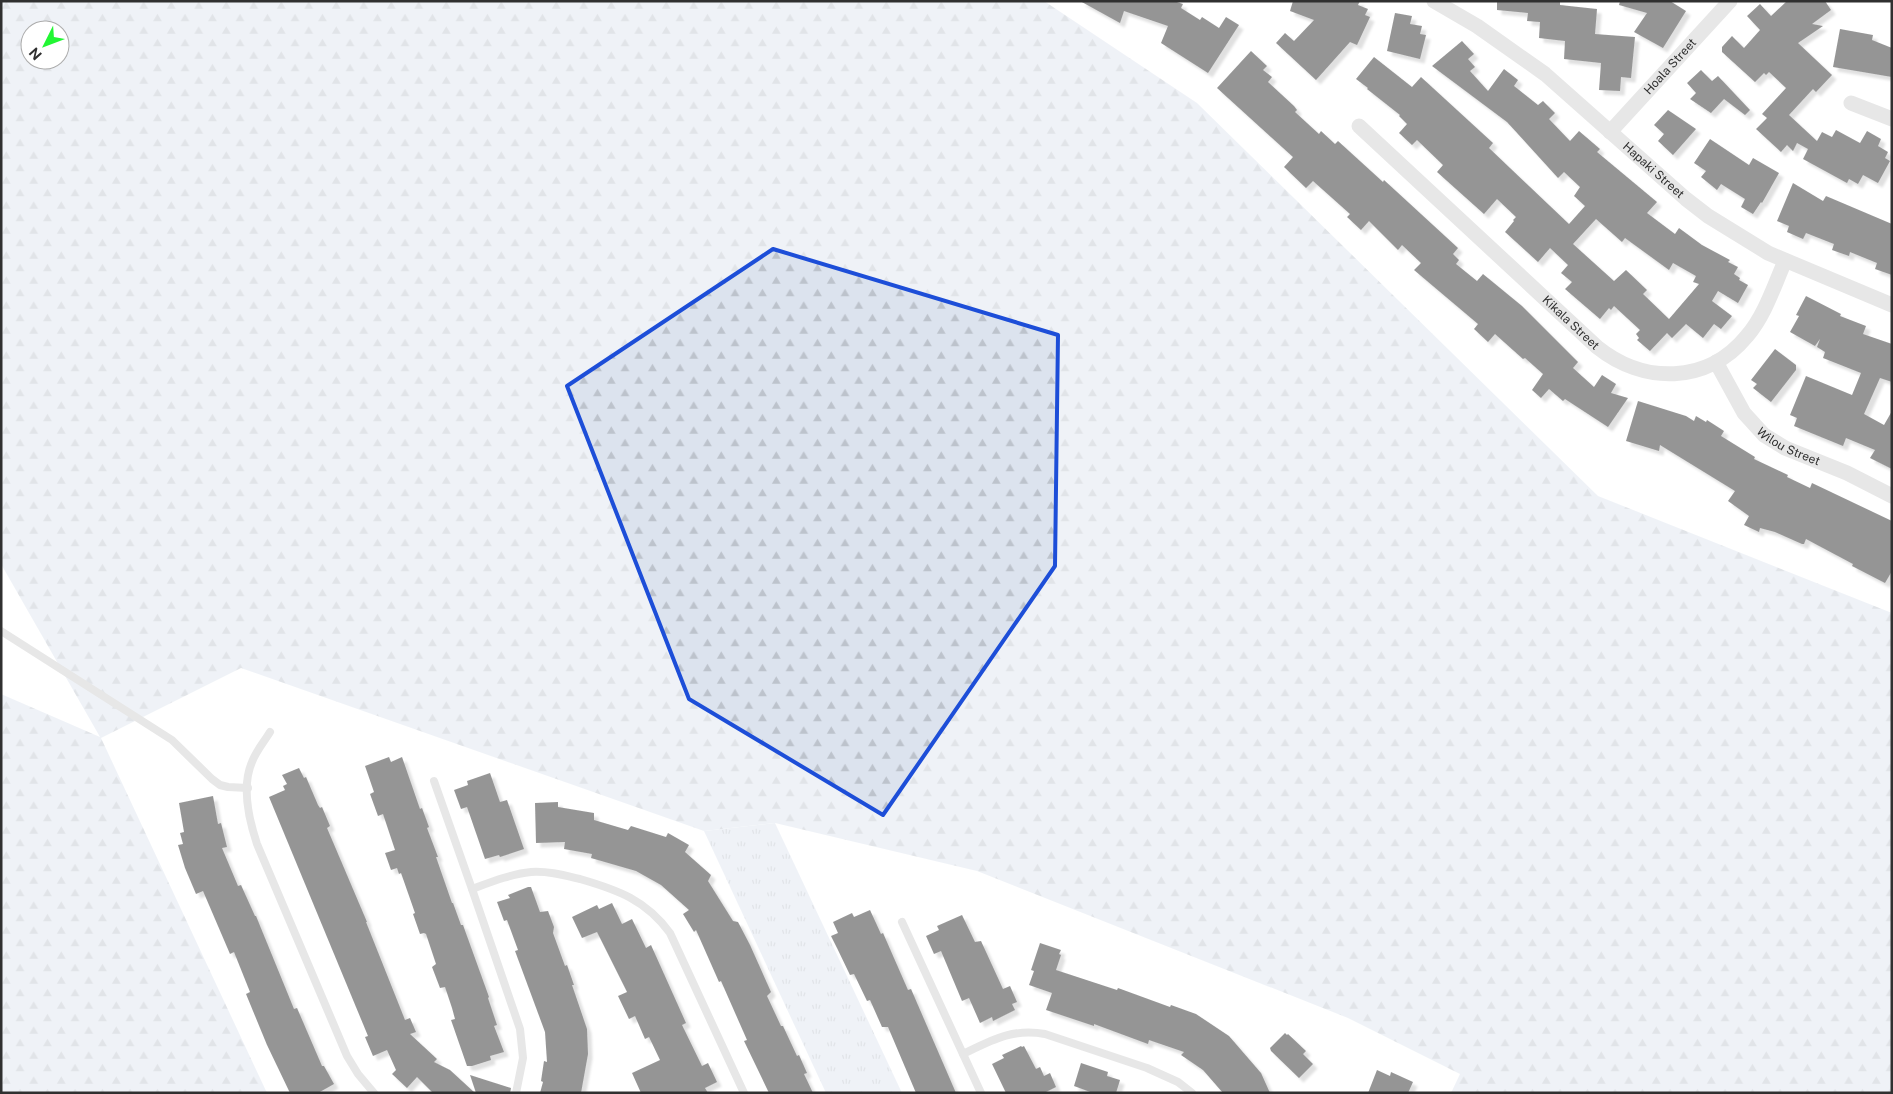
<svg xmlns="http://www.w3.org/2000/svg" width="1893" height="1094" font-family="'Public Sans',sans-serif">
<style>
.grass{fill:url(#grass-tufts)}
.forest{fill:url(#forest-firs);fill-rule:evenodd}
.building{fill:#171717;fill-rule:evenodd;filter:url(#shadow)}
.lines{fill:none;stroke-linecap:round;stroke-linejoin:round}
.service{stroke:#cacaca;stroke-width:8}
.minor{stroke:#cacaca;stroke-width:15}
.marked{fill:none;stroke:#1d4ed8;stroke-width:4;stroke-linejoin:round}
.labels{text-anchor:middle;stroke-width:5;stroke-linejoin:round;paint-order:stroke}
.street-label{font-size:12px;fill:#303030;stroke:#fff}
</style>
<defs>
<pattern id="grass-tufts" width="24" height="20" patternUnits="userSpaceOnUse" patternTransform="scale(1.25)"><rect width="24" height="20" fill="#dce3ee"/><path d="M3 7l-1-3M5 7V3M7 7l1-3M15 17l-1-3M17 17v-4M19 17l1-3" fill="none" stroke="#bdc3cc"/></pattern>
<pattern id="forest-firs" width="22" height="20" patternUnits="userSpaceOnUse" patternTransform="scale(1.25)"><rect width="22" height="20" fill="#dce3ee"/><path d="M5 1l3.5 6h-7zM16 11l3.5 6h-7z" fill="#bdc3cc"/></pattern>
<filter id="shadow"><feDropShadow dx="4.5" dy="4.5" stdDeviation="1" flood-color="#0004"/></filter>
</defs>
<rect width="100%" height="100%" fill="#fff"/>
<!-- grass -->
<path class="grass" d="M775 823 902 1093H826L704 831Z"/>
<!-- forest -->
<path class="forest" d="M1 1H1044L1197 103 1598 496 1892 613V1093H1451L1460 1074 1348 1018 977 871 775 823 704 831 241 668 101 738 267 1093H1V694L100 737 1 564ZM30 30H60V60H30Z"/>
<!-- building -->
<g class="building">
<path d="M1080 1H1174L1183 4 1181 8 1200 20 1202 17 1219 28 1226 17 1239 25 1208 73 1161 43 1168 26 1124 11 1120 23Z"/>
<path d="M1293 1H1360L1358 5 1368 9 1365 15 1370 17 1357 45 1350 42 1316 80 1276 43 1285 33 1294 41 1314 20 1290 11Z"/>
<path d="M1497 1H1560V5L1597 9 1595 34 1635 37 1631 78 1621 77 1620 91 1599 90 1601 63 1564 59 1565 41 1539 38 1540 22 1527 21 1528 13 1497 10Z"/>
<path d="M1620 1H1670L1686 11 1663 48 1634 32 1647 13 1619 5Z"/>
<path d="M1787 1H1825L1831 10 1812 24 1823 26 1798 43 1832 75 1816 92 1813 89 1789 115 1817 141 1822 132 1832 137 1836 130 1860 143 1867 131 1881 139 1878 146 1888 152 1885 158 1890 161 1878 183 1863 175 1858 184 1849 179 1847 183 1803 159 1808 149 1797 143 1793 151 1787 145 1781 152 1756 129 1767 118 1762 114 1786 88 1769 72 1766 75 1764 73 1755 82 1722 52V47L1732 36 1744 48 1760 30 1747 16 1760 4 1771 16Z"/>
<path d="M1395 13 1412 16 1410 24 1422 26 1420 34 1426 35 1420 59 1387 51Z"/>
<path d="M1840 29 1873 35 1872 40 1892 48V77L1833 67Z"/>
<path d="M1462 41 1474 54 1468 59 1475 67 1470 71 1488 91 1504 69 1518 80 1514 86 1538 105 1543 101 1555 113 1549 119 1570 141 1579 131 1600 149 1597 152 1657 202 1647 213 1675 234 1679 228 1702 245 1730 260 1728 262 1738 267 1734 274 1740 278 1739 280 1748 285 1738 303 1718 291 1712 301 1732 316 1721 329 1714 324 1703 338 1686 324 1672 338 1667 333 1650 351 1637 340 1639 338 1636 334 1640 330 1614 306 1611 310 1609 308 1600 319 1565 289 1572 282 1561 273 1568 265 1550 248 1538 262 1505 232 1514 221 1513 220 1516 217 1497 199 1484 214 1437 172 1443 165 1417 140 1412 145 1399 133 1407 124 1399 116 1400 115 1367 89 1368 88 1356 79 1374 57 1412 87 1421 77 1493 143 1489 148 1569 224 1585 206 1574 196 1580 187 1564 172 1558 178 1507 122 1432 66ZM1596 219 1622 242 1625 238 1669 270 1673 263 1696 276 1693 282 1699 284 1669 319 1643 294 1647 290 1626 270 1614 281 1573 244Z"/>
<path d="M1251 51 1267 66 1263 70 1272 77 1268 82 1294 106 1297 110 1295 112 1319 134 1321 131 1335 144 1338 141 1383 182 1384 180 1458 248 1453 254 1459 260 1456 264 1477 281 1483 274 1522 306 1578 362 1573 368 1594 387 1602 375 1616 384 1611 393 1628 398 1608 427 1565 399 1563 401 1549 389 1541 398 1532 390 1543 374 1525 358 1523 359 1495 334 1488 342 1474 329 1478 324 1414 270 1421 263 1402 245 1398 250 1369 221 1361 230 1347 217 1350 214 1313 181 1306 188 1284 167 1293 157 1217 88Z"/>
<path d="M1701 70 1712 81 1718 76 1750 110 1745 115 1724 99 1711 113 1690 99 1696 93 1687 83Z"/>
<path d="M1668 110 1696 129 1673 155 1658 141 1664 134 1654 125Z"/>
<path d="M1710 139 1749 165 1753 158 1779 173 1762 203 1761 202 1753 214 1741 207 1745 199 1721 184 1717 190 1701 177 1706 171 1694 163Z"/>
<path d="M1793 183 1823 201 1826 196 1892 224V275L1875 269 1877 263 1850 252 1849 256 1832 250 1834 244 1806 233 1803 239 1787 232 1789 226 1777 221Z"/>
<path d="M1806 296 1841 314 1840 316 1866 326 1863 334 1892 344V382L1880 378 1864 414 1884 425 1892 411V469L1870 458 1875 450 1846 438 1843 446 1794 426 1797 418 1790 415 1806 376 1852 395 1861 373 1823 358 1825 352 1817 347 1820 339 1815 346 1790 332 1799 316 1796 315Z"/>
<path d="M1775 349 1796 365V370L1771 402 1753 388 1757 384 1751 380Z"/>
<path d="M1638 401 1686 416 1694 421 1696 416 1706 422 1707 420 1724 431 1721 436 1755 457 1754 459 1788 475 1787 477 1810 488 1812 483 1892 521V571L1885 583 1852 566 1853 564 1806 539 1804 544H1802L1775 532 1760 528 1759 532 1744 525 1749 516 1728 501 1735 491 1660 445 1659 451 1626 441Z"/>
<path d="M389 757 391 762 402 757 420 809 422 808 429 827 427 828 438 857H436L452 903H453L461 925H463L489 997 488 998 497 1025 494 1026 504 1052 490 1056 491 1060 472 1066H467L451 1020 455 1019 452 1008 445 987 440 988 432 967 436 964 426 934 424 933 420 934 413 914 415 913 401 873 399 874 397 868 391 870 385 853 395 850 383 814 378 816 370 794 374 792 365 766Z"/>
<path d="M299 768 304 778 306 777 318 805 320 808 322 807 330 826 327 828 367 922H366L405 1020 410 1018 416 1032 410 1034 437 1059 434 1062 450 1070 475 1093H433L417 1077 407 1088 392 1074 396 1070 387 1050 373 1056 365 1037 368 1036 269 797 285 790 283 786 287 784 282 775Z"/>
<path d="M490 773 500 802 507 800 524 849 500 857 499 855 485 859 467 807 461 809 454 790 468 785 467 781Z"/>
<path d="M213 796 218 824 221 823 227 847 222 848 238 886 241 885 255 916H256L294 1009 297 1008 322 1066H324L334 1084 318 1093H290L267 1045 246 994 250 992 234 952 230 954 203 891 196 894 185 868 178 845 183 844 180 833 184 832 179 803Z"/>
<path d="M558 802V807L594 813V820L628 830 631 826 666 837 668 833 689 845 685 852 711 875 708 881 733 921 738 922 750 945 771 992 767 996 781 1026H783L797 1056 799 1055 807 1073 804 1074 813 1093H769L744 1041 747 1040 721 981 719 982 696 930 694 932 683 914 689 910 661 885 636 871 591 858 592 854 564 849 565 842 536 843 535 803Z"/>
<path d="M528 887H531L540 912 548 911 554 927 553 933 565 966 567 965 574 985H572L587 1029 588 1054 581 1093H540L543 1082 541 1081 544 1061 547 1062 545 1032 515 951 518 950 507 920 504 921 497 902 510 898 508 895Z"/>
<path d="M612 903 622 924 632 919 646 948 651 945 686 1023 682 1025 702 1066 708 1063 717 1082 705 1088 708 1093H641L632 1073 660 1060 649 1037 645 1039 635 1016 629 1019 618 996 627 992 597 932 582 938 572 917 597 905 599 909Z"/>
<path d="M870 910 881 934 883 933 908 990 911 989 956 1093H916L888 1027H882L870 1000 867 1001 854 974 850 975 837 948 831 936 838 933 833 922 852 913 854 917Z"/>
<path d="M962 915 975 942 981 941 1003 989 1010 986 1017 1002 1012 1004 1015 1010 993 1021 992 1017 980 1023 969 998 962 1001 941 951 934 954 926 936 939 930 937 926Z"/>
<path d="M1040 943 1061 950 1059 954 1061 955 1056 970 1117 990 1118 988 1170 1007 1171 1005 1196 1014 1229 1036 1261 1073 1270 1093H1223L1203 1070 1181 1055 1184 1052 1149 1040 1148 1044 1094 1024V1026L1046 1010 1052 993 1029 985 1034 971 1031 970Z"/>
<path d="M1285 1033 1287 1035 1288 1034 1306 1051 1303 1054 1313 1064 1299 1078 1271 1051 1270 1048Z"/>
<path d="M1021 1046 1022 1047 1024 1046 1036 1069 1040 1067 1044 1076 1050 1073 1056 1087 1044 1093H1006L992 1064 1004 1058 1002 1055Z"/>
<path d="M1081 1063 1108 1072 1107 1076 1120 1080 1116 1093H1093L1074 1086Z"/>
<path d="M1377 1070 1390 1076 1391 1072 1413 1082 1408 1093H1368Z"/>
<path d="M470 1075 511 1088 510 1093H476Z"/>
</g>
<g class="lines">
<!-- service -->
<g class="service">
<path d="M1 631 172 740 212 779 220 785 228 787 248 788"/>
<path d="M270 732C264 742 256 751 252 762 241 787 249 820 257 844L347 1056 358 1074 374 1093"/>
<path d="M434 781 472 889"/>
<path d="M902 922 981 1093"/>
<path d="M963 1054C992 1040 1013 1028 1045 1034L1147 1068 1178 1082 1192 1093"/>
<path d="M516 1093 523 1058 520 1029 472 889C491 882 511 874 531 872 548 871 563 875 580 879 618 890 646 900 670 933L744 1093"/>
</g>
<!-- minor -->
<g class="minor">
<path id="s1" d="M1434 1 1477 26 1545 74 1686 199 1708 216 1768 253 1892 305"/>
<path d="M1851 103 1892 119"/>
<path id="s2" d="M1359 126 1597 347C1643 384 1707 385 1747 336 1765 315 1774 286 1785 261"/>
<path id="s3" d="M1610 132 1730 1"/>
<path id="s4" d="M1716 362 1744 413 1764 435 1785 448 1847 473 1892 496"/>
</g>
</g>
<!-- marked area -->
<path d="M0 0H1893V1094H0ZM773 249 1058 335 1055 566 883 815 689 699 567 386Z" fill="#fff" fill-opacity=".55" fill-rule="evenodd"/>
<path class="marked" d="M773 249 1058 335 1055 566 883 815 689 699 567 386Z"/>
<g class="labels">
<!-- street labels -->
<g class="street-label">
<text dy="4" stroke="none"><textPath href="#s3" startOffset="89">Hoala Street</textPath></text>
<text dy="4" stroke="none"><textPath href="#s1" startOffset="278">Hapaki Street</textPath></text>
<text dy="4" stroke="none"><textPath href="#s2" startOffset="289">Kikala Street</textPath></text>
<text dy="4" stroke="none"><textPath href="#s4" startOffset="115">Wilou Street</textPath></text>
</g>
</g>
<!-- border -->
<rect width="1893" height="1094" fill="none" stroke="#303030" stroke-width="5"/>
<!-- north arrow -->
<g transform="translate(45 45) rotate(228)"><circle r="24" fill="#ffffff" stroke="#acacac"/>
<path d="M0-4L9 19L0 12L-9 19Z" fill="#22f634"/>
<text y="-8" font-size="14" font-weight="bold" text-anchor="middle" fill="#303030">N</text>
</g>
</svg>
